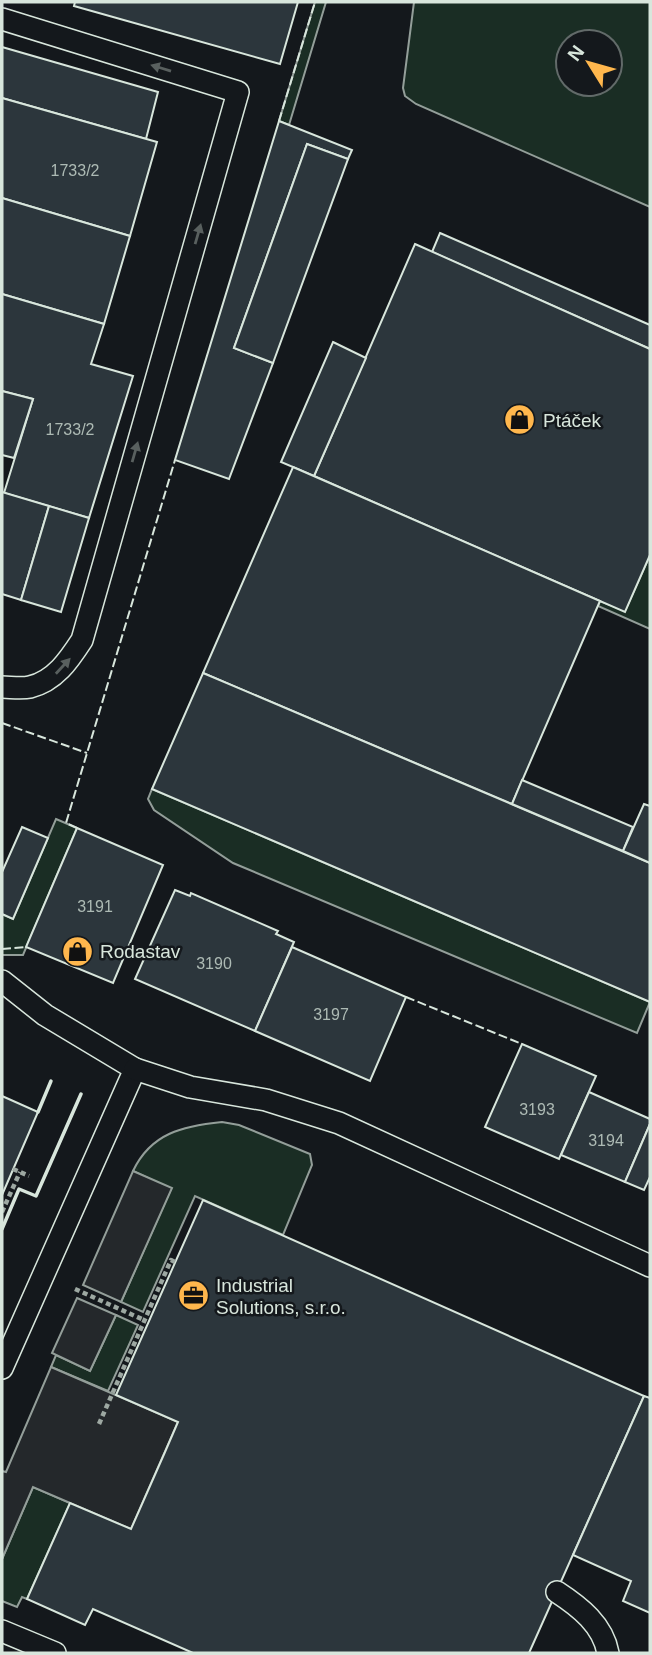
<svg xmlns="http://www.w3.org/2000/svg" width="652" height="1655" font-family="Arial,sans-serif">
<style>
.green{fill:#1a2d24;stroke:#939e99;stroke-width:2;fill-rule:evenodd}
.parking{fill:#24282b;stroke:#939e99;stroke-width:2}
.building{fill:#2c363c;stroke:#d8e6dc;stroke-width:2}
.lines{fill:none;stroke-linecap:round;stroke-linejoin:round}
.lane-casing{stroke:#d8e6dc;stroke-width:24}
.path{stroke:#9da8a2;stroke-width:4.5;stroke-dasharray:5 3.5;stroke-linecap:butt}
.lane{stroke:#14181c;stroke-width:21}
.fence{stroke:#d8e6dc;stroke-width:2;stroke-dasharray:9 3.5;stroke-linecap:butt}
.wall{stroke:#d8e6dc;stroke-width:3.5}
.oneway{fill:#59605f}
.labels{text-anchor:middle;stroke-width:5;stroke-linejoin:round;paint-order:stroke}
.number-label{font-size:16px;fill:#adbab4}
.poi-label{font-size:19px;fill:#d8e6dc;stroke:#14181c;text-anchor:start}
</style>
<rect width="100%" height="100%" fill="#14181c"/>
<!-- green -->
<g class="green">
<path d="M315 2H326L289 125 279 121Z"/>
<path d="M414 2H650V207L416 104 405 96 403 88ZM610 42V84H568V42Z"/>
<path d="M650 555V629L598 606 600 601 625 611Z"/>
<path d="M152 789 650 1002 637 1033 233 863 154 810 148 799Z"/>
<path d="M56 819 77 828 23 955H2V914L13 919Z"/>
<path d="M222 1122 239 1125 310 1154 312 1165 283 1235 195 1196 143 1312 121 1302 171 1189 133 1171C151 1133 183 1126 222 1122Z"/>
<path d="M116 1315 138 1325 108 1391 51 1367 56 1355 90 1371Z"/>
<path d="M33 1487 70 1503 27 1599 22 1597 17 1607 2 1601V1559Z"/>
</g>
<!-- parking -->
<g class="parking">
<path d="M133 1171 172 1188 121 1302 83 1285Z"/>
<path d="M77 1298 116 1315 90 1371 52 1353Z"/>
<path d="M51 1367 178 1422 131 1529 33 1487 2 1559V1471L6 1472Z"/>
</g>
<!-- building -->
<g class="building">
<path d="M75 2H298L280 64 74 6Z"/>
<path d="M2 47 158 92 146 139 2 98Z"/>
<path d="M2 98 157 142 130 236 2 198Z"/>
<path d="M279 121 352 150 348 159 307 144 234 348 273 363 229 479 175 460Z"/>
<path d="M307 144 348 159 273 363 234 348Z"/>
<path d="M2 198 130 236 104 324 2 294Z"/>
<path d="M440 233 650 325V349L432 252Z"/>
<path d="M415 244 650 349V555L625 612 314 476Z"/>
<path d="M2 294 104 324 91 364 133 376 89 518 4 493 33 399 2 391Z"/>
<path d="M333 342 366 358 314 476 281 462Z"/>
<path d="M2 391 33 399 14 458 2 455Z"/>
<path d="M293 467 600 601 512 804 203 673Z"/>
<path d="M2 492 49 506 21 600 2 594Z"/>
<path d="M49 506 89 518 61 612 21 600Z"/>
<path d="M203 673 650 863V1002L152 789Z"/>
<path d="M522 780 633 827 623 851 512 804Z"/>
<path d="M644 804 650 806V863L623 851Z"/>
<path d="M22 827 48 838 13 919 2 914V872Z"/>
<path d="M77 828 163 865 113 983 26 947Z"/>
<path d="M175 890 190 896 191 893 278 931 276 934 294 942 255 1031 135 979Z"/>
<path d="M292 947 406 997 370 1081 255 1031Z"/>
<path d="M522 1044 596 1076 559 1159 485 1127Z"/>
<path d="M589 1092 650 1119V1124L625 1182 561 1155Z"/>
<path d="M2 1096 38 1112 2 1195Z"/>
<path d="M650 1124V1177L644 1190 625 1182Z"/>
<path d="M203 1200 644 1396 529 1653H193L93 1609 85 1625 27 1599 70 1503 131 1529 165 1452 178 1422 116 1395Z"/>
<path d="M644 1396 650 1398V1613L623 1601 631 1581 573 1555Z"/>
</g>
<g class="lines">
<defs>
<g id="lane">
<path d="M2 19 238 92 82 640C69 660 55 681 30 687 21 689 10 687 2 687"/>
<path d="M2 981 45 1015 135 1069 2 1368"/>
<path d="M135 1069 190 1087 266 1100 339 1123 650 1266"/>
<path d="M557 1592C580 1607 603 1625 608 1653"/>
<path d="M2 1631 55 1653"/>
</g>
</defs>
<!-- lane casing -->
<use href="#lane" class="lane-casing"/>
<!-- path -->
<g class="path">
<path d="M13 1169 29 1176"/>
<path d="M2 1212 20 1172"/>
<path d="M75 1289 144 1320"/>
<path d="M99 1424 171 1260 175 1262"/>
</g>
<!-- lane -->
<use href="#lane" class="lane"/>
<!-- fence -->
<g class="fence">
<path d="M279 121 315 2"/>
<path d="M2 723 87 753"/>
<path d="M77 828 66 823 175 460"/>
<path d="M2 949 26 947"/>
<path d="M406 997 522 1044"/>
</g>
<!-- wall -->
<g class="wall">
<path d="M38 1112 51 1081"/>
<path d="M2 1229 19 1189 36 1196 81 1094"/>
</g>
</g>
<!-- one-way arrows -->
<defs><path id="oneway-solid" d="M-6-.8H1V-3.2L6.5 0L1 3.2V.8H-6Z" transform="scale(1.75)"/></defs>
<g class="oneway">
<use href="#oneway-solid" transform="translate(161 68) rotate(-163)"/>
<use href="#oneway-solid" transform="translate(198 234) rotate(-74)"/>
<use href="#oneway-solid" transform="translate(135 452) rotate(-74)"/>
<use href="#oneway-solid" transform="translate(63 666) rotate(-47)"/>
</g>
<!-- icons -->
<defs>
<symbol id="shop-disc" viewBox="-11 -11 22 22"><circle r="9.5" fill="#ffb74d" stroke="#14181c"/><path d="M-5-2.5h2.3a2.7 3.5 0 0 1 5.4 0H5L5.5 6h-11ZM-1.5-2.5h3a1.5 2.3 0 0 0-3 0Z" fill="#111"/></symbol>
<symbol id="office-disc" viewBox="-11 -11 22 22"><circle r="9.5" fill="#ffb74d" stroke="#14181c"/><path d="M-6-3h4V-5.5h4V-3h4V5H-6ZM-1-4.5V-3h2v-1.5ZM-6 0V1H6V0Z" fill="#111"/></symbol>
</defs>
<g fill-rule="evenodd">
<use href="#shop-disc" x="502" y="402" width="35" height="35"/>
<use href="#shop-disc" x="60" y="934" width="35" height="35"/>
<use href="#office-disc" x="176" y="1278" width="35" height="35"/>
</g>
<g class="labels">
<!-- number labels -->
<g class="number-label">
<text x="75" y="176">1733/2</text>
<text x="70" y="435">1733/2</text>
<text x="95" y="912">3191</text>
<text x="214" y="969">3190</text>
<text x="331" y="1020">3197</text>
<text x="537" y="1115">3193</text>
<text x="606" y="1146">3194</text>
</g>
<!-- poi labels -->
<g class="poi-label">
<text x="543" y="427">Ptáček</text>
<text x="100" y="958">Rodastav</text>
<text x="216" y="1292">Industrial<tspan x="216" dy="22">Solutions, s.r.o.</tspan></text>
</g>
</g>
<!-- border -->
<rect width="652" height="1655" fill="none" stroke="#d8e6dc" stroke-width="7"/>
<!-- north arrow -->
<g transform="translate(589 63) rotate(307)"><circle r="33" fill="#14181c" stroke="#626a69" stroke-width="2"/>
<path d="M0-5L12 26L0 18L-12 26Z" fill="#ffb74d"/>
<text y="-10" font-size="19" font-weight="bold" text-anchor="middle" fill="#d8e6dc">N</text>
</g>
</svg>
